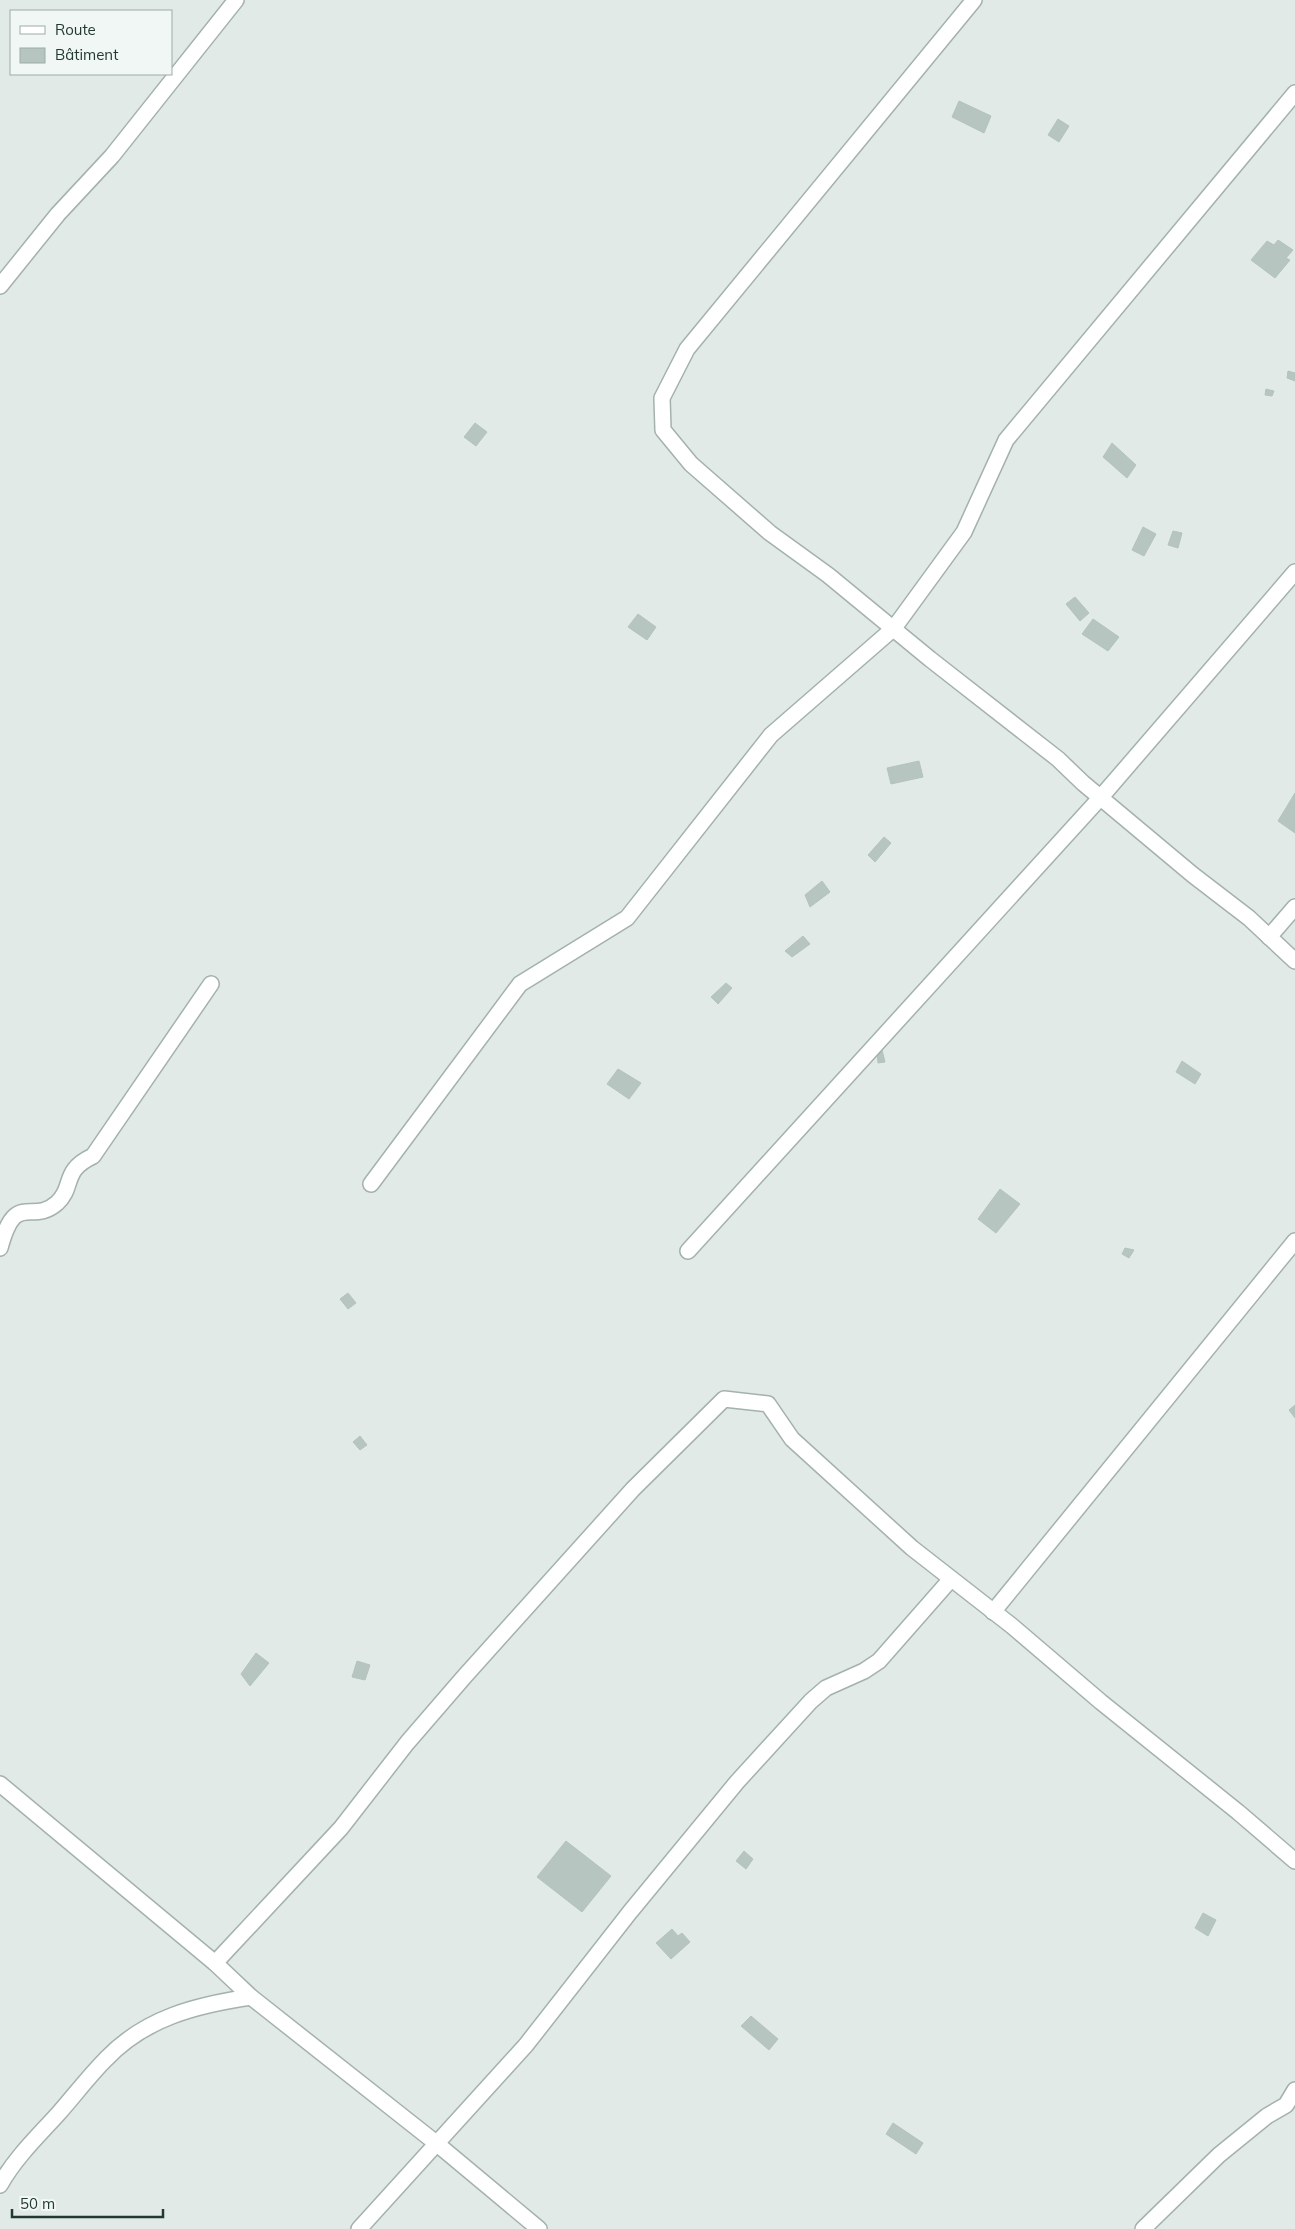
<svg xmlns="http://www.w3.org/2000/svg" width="1295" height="2229" font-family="Mulish,sans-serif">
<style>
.building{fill:#b6c5bf;stroke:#b4c3bd}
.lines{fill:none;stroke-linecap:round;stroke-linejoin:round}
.minor-casing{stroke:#a4b1ad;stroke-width:18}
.minor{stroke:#fff;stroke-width:15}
</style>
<rect width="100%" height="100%" fill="#e1eae6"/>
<!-- building -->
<g class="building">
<path d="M959 101 991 116 984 133 952 117Z"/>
<path d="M1058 119 1069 126 1059 142 1048 135Z"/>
<path d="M1278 240 1293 250 1286 258 1290 260 1275 278 1251 260 1267 241 1274 245Z"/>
<path d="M1288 371 1295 373V381L1287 378Z"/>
<path d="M1266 389 1274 391 1272 396 1265 395Z"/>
<path d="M475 423 487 432 476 446 464 437Z"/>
<path d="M1112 443 1136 465 1127 478 1103 457Z"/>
<path d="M1143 527 1156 534 1144 556 1132 550Z"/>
<path d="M1173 531 1182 533 1178 548 1168 545Z"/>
<path d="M1075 597 1089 613 1080 621 1066 604Z"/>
<path d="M638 614 656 627 647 640 628 627Z"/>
<path d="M1093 619 1119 637 1108 651 1082 634Z"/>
<path d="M919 761 923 777 891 784 887 768Z"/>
<path d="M1295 793V833L1278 821Z"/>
<path d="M884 837 891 843 875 862 868 855Z"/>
<path d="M822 881 830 892 810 907 805 895Z"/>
<path d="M803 936 810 944 792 957 785 951Z"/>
<path d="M726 983 732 988 718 1004 711 997Z"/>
<path d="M882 1050 885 1062 878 1063 877 1052Z"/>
<path d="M1182 1061 1201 1074 1195 1084 1176 1072Z"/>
<path d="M618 1069 641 1083 629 1099 607 1084Z"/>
<path d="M1000 1189 1020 1204 996 1233 978 1219Z"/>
<path d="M1125 1248 1134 1250 1129 1258 1122 1254Z"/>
<path d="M348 1293 356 1303 348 1309 340 1299Z"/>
<path d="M1295 1405V1418L1289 1410Z"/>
<path d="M360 1436 367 1445 360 1450 353 1442Z"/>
<path d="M256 1653 269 1663 250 1686 241 1674Z"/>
<path d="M357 1661 370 1665 365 1680 352 1677Z"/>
<path d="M566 1841 611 1876 582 1912 537 1877Z"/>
<path d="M744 1851 753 1859 746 1869 736 1861Z"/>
<path d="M1203 1913 1216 1920 1208 1936 1195 1928Z"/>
<path d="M672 1929 678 1936 682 1933 690 1942 671 1959 656 1943Z"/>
<path d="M751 2016 778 2039 769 2050 741 2026Z"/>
<path d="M893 2123 923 2143 916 2154 886 2134Z"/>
</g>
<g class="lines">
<defs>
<g id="minor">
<path d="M974 0 687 349 662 398 663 430 691 464 770 533 828 575 930 659 1058 759 1083 783 1193 875 1249 918 1295 961"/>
<path d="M0 286 58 214 112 156 236 0"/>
<path d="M1269 937 1295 907"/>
<path d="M371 1184 520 984 627 918 771 735 894 628 964 532 1006 440 1295 93"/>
<path d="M0 1248C16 1189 31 1226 57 1203 75 1186 61 1171 93 1156L211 984"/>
<path d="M688 1251 1101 797 1295 572"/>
<path d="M993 1612 1295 1241"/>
<path d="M0 1784 215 1963 251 1997 436 2143 539 2229"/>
<path d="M215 1963 341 1828 407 1743 464 1677 633 1489 724 1399 768 1404 792 1439 912 1548 1012 1626 1101 1702 1238 1812 1295 1861"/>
<path d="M0 2185C15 2158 38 2136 58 2114 74 2096 89 2076 106 2059 145 2018 196 2005 251 1997"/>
<path d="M359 2229 526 2045 630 1912 737 1782 779 1736 811 1701 826 1688 864 1671 879 1661 951 1579"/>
<path d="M1143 2229 1219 2155 1267 2116 1286 2105 1295 2090"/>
</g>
</defs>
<!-- minor casing -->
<use href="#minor" class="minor-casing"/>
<!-- minor -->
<use href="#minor" class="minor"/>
</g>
<!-- legend -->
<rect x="10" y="10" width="162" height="65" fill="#f1f7f4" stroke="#9faba7"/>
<rect x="20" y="26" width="25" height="8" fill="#ffffff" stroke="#9faba7"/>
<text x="55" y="35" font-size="15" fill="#233933">Route</text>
<rect x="20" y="48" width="25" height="15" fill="#b6c5bf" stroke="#9faba7"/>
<text x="55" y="60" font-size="15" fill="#233933">Bâtiment</text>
<!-- scale -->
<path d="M12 2209v8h151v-8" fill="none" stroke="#233933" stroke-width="2.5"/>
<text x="20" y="2209" font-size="15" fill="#233933" stroke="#f1f7f4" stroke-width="4" paint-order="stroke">50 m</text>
</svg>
